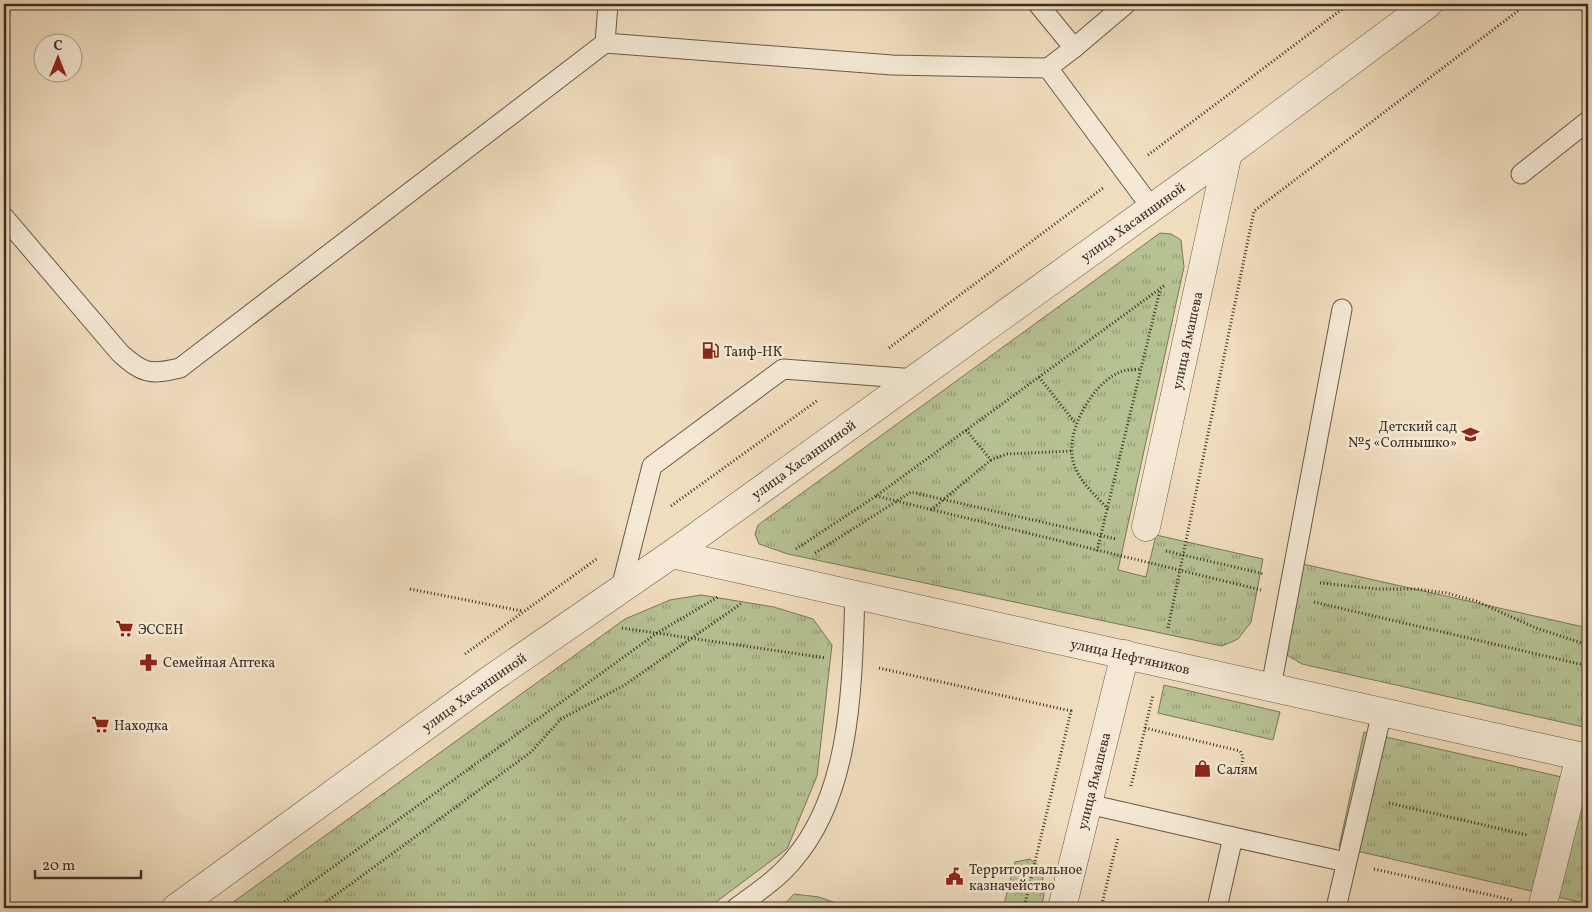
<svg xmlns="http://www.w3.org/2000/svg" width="1592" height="912" font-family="Vollkorn,serif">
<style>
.grass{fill:url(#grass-tufts);stroke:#7a785c}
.forest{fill:url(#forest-crowns);stroke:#7a785c}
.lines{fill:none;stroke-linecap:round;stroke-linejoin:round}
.service-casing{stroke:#6a5a4c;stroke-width:21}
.minor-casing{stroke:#6a5a4c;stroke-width:29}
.tertiary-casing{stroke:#6a5a4c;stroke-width:29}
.path{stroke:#3d2e26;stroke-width:3;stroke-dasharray:1 2.5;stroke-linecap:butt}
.service{stroke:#f5e9d5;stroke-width:19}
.minor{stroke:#f5e9d5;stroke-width:28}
.tertiary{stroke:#f5e9d5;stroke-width:28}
.labels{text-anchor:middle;stroke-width:5;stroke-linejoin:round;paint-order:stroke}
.street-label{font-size:14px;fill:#3d2e26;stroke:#f5e9d5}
.poi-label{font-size:14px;fill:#3d2e26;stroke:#f5e9d5;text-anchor:start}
</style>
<defs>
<pattern id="grass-tufts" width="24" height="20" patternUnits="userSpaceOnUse" patternTransform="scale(1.25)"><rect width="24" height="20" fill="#b7c293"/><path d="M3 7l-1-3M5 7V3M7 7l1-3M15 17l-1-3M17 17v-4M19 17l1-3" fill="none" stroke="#969e78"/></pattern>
<pattern id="forest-crowns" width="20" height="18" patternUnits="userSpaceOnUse" patternTransform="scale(1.25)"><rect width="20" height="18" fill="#b7c293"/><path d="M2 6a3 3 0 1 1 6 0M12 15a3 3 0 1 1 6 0" fill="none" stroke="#969e78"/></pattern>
</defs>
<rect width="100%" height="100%" fill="#f0ddbe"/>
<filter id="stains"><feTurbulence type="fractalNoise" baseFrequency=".004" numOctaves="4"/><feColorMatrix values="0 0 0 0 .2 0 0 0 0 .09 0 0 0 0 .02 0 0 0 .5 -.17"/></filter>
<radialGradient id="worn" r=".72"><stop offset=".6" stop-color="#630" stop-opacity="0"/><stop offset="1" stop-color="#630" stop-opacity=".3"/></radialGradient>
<!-- grass -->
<g class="grass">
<path d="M1160 233 1171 234 1181 240 1184 267 1118 570 1146 577 1156 535 1263 559 1251 622 1238 639 1222 646 788 554 759 544 755 534 758 525Z"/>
<path d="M1285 560 1588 628V728L1302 664 1285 654 1273 623Z"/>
<path d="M701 595 774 607 813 619 832 645 817 776 787 849 708 908H225L625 619 670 600Z"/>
<path d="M1164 685 1280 712 1273 740 1158 713Z"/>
<path d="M1364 732 1588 783V904L1339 847Z"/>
</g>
<!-- forest -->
<g class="forest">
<path d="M1030 859 1042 868 1044 895 1041 908H1003L1015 862Z"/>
<path d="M794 894 819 897 850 908H781Z"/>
</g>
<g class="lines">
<defs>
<g id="service">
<path d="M1038 4 1074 48 1048 68 1151 207"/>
<path d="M605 43 892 65 1048 68"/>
<path d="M1074 48 1126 4"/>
<path d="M1521 174 1588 121"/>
<path d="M4 217 120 353C143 374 150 375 180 368L605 43 608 4"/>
<path d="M621 588 652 466 783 369 916 379"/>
<path d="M1271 687 1342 309"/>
<path d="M1088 804 1233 837"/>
<path d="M736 908C756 893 778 879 794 859 853 790 852 679 855 593"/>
<path d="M1217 908 1233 837 1346 862"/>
<path d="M1336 908 1382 712"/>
</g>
<g id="minor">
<path id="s1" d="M1146 527 1228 153"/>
<path id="s2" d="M672 554 1228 153 1428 4"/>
<path id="s3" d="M1062 908 1125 654"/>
<path d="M1542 908 1580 756"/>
</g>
<g id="tertiary">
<path id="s4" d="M176 908 488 681 672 554 1588 758"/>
</g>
</defs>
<!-- service casing -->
<use href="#service" class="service-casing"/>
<!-- minor casing -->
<use href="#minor" class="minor-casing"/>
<!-- tertiary casing -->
<use href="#tertiary" class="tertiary-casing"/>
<!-- path -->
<g class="path">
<path d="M1148 155 1349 4"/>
<path d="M889 348 1103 188"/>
<path d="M1039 377 1076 424"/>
<path d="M966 430 991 460 1007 454 1071 451"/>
<path d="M876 496 1261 590"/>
<path d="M671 506 818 400"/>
<path d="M1108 509C1096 496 1081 483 1075 467 1062 437 1090 386 1118 373 1125 369 1134 370 1141 369"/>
<path d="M931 510 991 460"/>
<path d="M796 549 876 496 1165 285"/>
<path d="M1097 551 1160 290"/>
<path d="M1166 551 1264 574"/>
<path d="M815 553 911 492 1116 539"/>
<path d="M1320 583 1377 589H1417L1446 593 1476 601 1536 628 1588 645"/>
<path d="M410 589 522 611"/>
<path d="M1314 602 1588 666"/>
<path d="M622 628 826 658"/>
<path d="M1168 628 1254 211 1527 4"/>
<path d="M465 654 598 558"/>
<path d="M879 668 1071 711 1024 908"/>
<path d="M1145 728 1240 751 1243 757 1241 768"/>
<path d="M1131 786 1153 695"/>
<path d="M1389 803 1527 835"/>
<path d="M1374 869 1512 900"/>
<path d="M276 908 657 633 718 597"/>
<path d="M318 908 531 752 561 719 623 686 742 603"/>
<path d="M1101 908 1118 838"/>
</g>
<!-- service -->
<use href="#service" class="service"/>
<!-- minor -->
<use href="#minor" class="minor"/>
<!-- tertiary -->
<use href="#tertiary" class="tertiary"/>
</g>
<!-- icons -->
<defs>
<symbol id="fuel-bare" viewBox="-9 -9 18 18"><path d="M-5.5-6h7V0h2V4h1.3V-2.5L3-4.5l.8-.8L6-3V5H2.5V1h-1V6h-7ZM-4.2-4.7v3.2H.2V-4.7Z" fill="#8f2418" stroke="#f5e9d5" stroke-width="2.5" paint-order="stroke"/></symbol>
<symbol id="school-bare" viewBox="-9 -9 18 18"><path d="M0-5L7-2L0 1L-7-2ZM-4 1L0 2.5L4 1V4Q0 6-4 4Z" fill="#8f2418" stroke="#f5e9d5" stroke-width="2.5" paint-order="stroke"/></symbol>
<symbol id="supermarket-bare" viewBox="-9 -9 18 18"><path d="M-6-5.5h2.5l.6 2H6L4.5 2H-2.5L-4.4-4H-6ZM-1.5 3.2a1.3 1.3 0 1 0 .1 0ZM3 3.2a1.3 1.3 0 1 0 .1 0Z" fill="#8f2418" stroke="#f5e9d5" stroke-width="2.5" paint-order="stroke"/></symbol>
<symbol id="pharmacy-bare" viewBox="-9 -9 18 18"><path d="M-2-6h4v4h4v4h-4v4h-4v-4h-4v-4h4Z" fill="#8f2418" stroke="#f5e9d5" stroke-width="2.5" paint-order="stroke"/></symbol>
<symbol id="shop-bare" viewBox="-9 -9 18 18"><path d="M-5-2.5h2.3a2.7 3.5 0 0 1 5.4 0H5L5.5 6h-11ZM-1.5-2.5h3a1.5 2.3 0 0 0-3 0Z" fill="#8f2418" stroke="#f5e9d5" stroke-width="2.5" paint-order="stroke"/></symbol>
<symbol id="civic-bare" viewBox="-9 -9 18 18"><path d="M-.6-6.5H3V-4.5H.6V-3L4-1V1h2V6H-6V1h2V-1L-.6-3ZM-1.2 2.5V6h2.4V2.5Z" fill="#8f2418" stroke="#f5e9d5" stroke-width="2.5" paint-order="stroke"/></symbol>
</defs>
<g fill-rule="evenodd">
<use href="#fuel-bare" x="698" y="338" width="25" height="25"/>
<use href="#school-bare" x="1458" y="422" width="25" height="25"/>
<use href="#supermarket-bare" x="112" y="616" width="25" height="25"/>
<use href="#pharmacy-bare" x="136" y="650" width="25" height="25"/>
<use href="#supermarket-bare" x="88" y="712" width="25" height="25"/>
<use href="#shop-bare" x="1190" y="756" width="25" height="25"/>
<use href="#civic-bare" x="942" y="864" width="25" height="25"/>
</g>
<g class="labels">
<!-- street labels -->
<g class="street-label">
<text dy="5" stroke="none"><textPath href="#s2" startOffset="568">улица Хасаншиной</textPath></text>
<text dy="5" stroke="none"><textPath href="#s1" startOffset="191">улица Ямашева</textPath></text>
<text dy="5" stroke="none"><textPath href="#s2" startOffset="162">улица Хасаншиной</textPath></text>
<text dy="5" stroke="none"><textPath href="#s4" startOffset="1079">улица Нефтяников</textPath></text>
<text dy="5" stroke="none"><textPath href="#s4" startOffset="368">улица Хасаншиной</textPath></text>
<text dy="5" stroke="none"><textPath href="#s3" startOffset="131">улица Ямашева</textPath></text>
</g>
<!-- poi labels -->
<g class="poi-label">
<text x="724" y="356">Таиф-НК</text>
<text x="1457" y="431" text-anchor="end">Детский сад<tspan x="1457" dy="16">№5 «Солнышко»</tspan></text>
<text x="138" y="634">ЭССЕН</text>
<text x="163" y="667">Семейная Аптека</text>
<text x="114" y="730">Находка</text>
<text x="1217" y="774">Салям</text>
<text x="969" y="874">Территориальное<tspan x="969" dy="16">казначейство</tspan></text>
</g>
</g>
<!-- margin -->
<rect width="1592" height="912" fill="none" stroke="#f0ddbe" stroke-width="20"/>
<rect x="5" y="5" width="1582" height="902" fill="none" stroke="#3d2e26" stroke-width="2.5"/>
<rect x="10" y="10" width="1572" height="892" fill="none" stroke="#3d2e26"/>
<!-- north arrow -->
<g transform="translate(58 58)"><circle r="24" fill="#f5e9d5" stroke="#ab9e8f"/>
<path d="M0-4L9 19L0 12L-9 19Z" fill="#8f2418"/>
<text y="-8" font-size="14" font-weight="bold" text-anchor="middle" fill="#3d2e26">С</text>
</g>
<!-- scale -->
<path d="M35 870v8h106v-8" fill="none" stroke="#3d2e26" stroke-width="2.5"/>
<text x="42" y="870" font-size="15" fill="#3d2e26" stroke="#f5e9d5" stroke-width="4" paint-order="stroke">20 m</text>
<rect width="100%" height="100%" filter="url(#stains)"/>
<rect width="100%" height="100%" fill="url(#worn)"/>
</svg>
